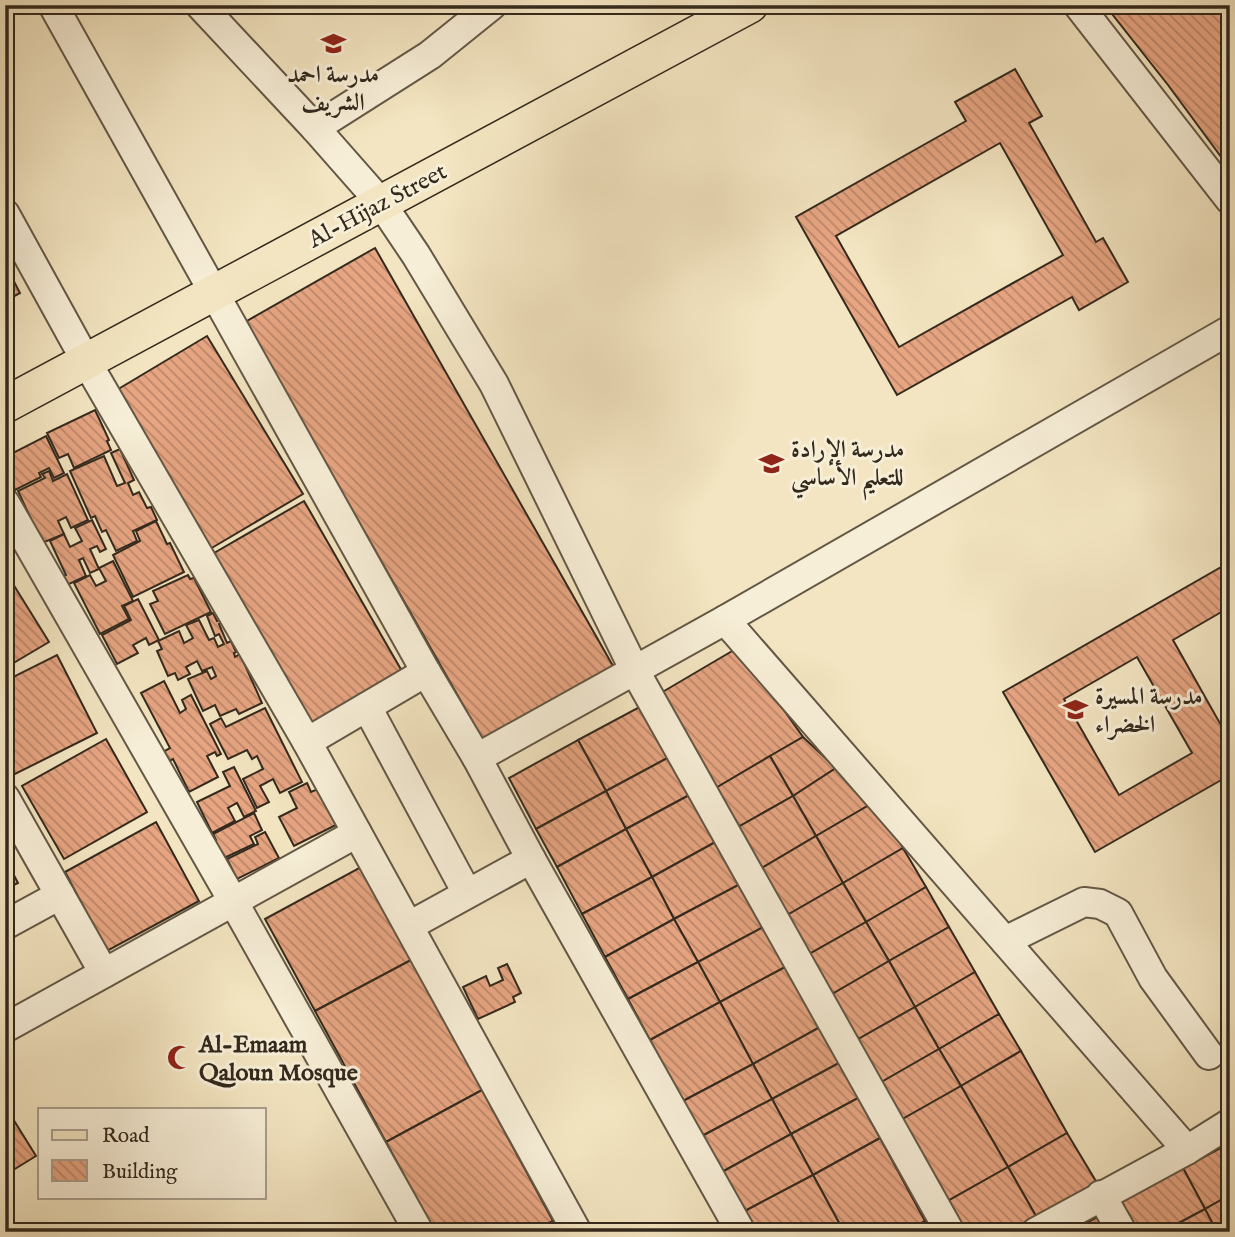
<svg xmlns="http://www.w3.org/2000/svg" width="1235" height="1237" font-family="'IM FELL English',Amiri,serif">
<style>
.building{fill:url(#building-back-hatch);stroke:#33291d;stroke-width:2;fill-rule:evenodd}
.lines{fill:none;stroke-linecap:round;stroke-linejoin:round}
.minor-casing{stroke:#635846;stroke-width:32}
.major-casing{stroke:#33291d;stroke-width:38}
.minor{stroke:#f7eed7;stroke-width:28}
.major{stroke:#f3e5c1;stroke-width:35}
.labels{text-anchor:middle;stroke-width:6;stroke-linejoin:round;paint-order:stroke}
.poi-label{font-size:24px;font-weight:bold;fill:#33291d;stroke:#f7eed7;text-anchor:start}
.street-label{font-size:24px;fill:#33291d;stroke:#f7eed7}
</style>
<defs>
<pattern id="building-back-hatch" width="6" height="6" patternUnits="userSpaceOnUse" patternTransform="scale(1.75)"><rect width="6" height="6" fill="#e7a582"/><path d="M-1 5l2 2M0 0l6 6M5-1l2 2" fill="none" stroke="#bc866a"/></pattern>
</defs>
<rect width="100%" height="100%" fill="#f3e5c1"/>
<filter id="stains"><feTurbulence type="fractalNoise" baseFrequency=".00286" numOctaves="4"/><feColorMatrix values="0 0 0 0 .2 0 0 0 0 .09 0 0 0 0 .02 0 0 0 .5 -.17"/></filter>
<radialGradient id="worn" r=".72"><stop offset=".6" stop-color="#630" stop-opacity="0"/><stop offset="1" stop-color="#630" stop-opacity=".3"/></radialGradient>
<!-- building -->
<g class="building">
<path d="M1105 5H1230V169L1168 85Z"/>
<path d="M1015 69 1042 116 1029 123 1096 242 1103 238 1128 282 1079 310 1072 297 897 395 796 217 966 121 955 102ZM1000 143 1063 255 899 347 836 236Z"/>
<path d="M375 248 613 666 483 740 245 322Z"/>
<path d="M5 264 20 293 5 301Z"/>
<path d="M207 336 303 494 210 549 115 391Z"/>
<path d="M95 410 109 440 107 441 111 450 74 468 68 454 59 458 47 433Z"/>
<path d="M46 436 64 473 54 478 49 468 39 473 41 477 15 490 5 471V457Z"/>
<path d="M120 449 134 480 128 483 133 495 139 492 147 508 151 507 157 520 133 531 137 541 116 551 106 530 102 532 95 516 91 518 70 471 104 456 117 486 125 483 111 453Z"/>
<path d="M49 471 53 481 67 474 88 520 71 528 66 517 58 521 64 534 42 543 18 491 45 478 42 474Z"/>
<path d="M304 501 403 673 313 725 214 553Z"/>
<path d="M92 520 106 549 100 552 97 546 90 549 99 569 90 573 83 558 79 560 86 576 67 585 63 576 66 575 50 541 64 534 70 547 82 541 75 528Z"/>
<path d="M156 521 167 544 170 543 184 572 133 597 113 555 140 541 136 531Z"/>
<path d="M113 561 133 601 122 606 129 619 100 634 74 583 90 575 96 586 106 581 99 568Z"/>
<path d="M1230 562V607L1173 640 1222 727 1230 723V775L1095 852 1003 692ZM1137 657 1192 753 1119 795 1064 699Z"/>
<path d="M5 571 49 642 5 668Z"/>
<path d="M188 575 190 579 194 578 211 612 165 634 150 604 158 601 153 591Z"/>
<path d="M138 599 159 640 149 645 146 638 133 645 138 653 117 664 102 635 131 620 124 606Z"/>
<path d="M213 613 217 621 223 619 224 622 219 624 227 643 231 641 236 652 234 653 235 657 240 654 262 703 239 714 236 709 220 716 215 705 203 711 188 679 207 671 211 679 216 676 212 667 202 671 197 661 186 667 190 674 178 680 175 673 168 676 157 651 162 649 158 641 179 631 184 643 193 638 186 625 199 620 209 640 214 638 218 647 224 644 219 634 215 636 207 616Z"/>
<path d="M739 647 803 737 709 792 654 697Z"/>
<path d="M57 655 97 733 13 775 5 761V681Z"/>
<path d="M164 681 180 713 186 709 182 700 191 695 221 754 217 756 215 752 207 756 218 777 189 792 173 759 168 762 163 752 170 748 141 693Z"/>
<path d="M645 704 673 755 606 791 578 740Z"/>
<path d="M265 708 302 782 280 793 273 779 260 786 269 802 257 808 243 779 263 769 257 756 252 759 247 750 228 759 210 724 221 718 226 727Z"/>
<path d="M803 737 836 768 793 796 770 756Z"/>
<path d="M106 739 147 812 64 859 22 786Z"/>
<path d="M578 740 606 791 536 829 509 778Z"/>
<path d="M673 755 693 793 626 829 606 791Z"/>
<path d="M770 756 793 796 731 831 709 792Z"/>
<path d="M234 767 256 811 244 817 237 803 228 808 235 821 212 833 197 802 230 786 223 772Z"/>
<path d="M836 768 876 801 816 836 793 796Z"/>
<path d="M307 783 311 792 318 789 336 825 294 846 279 817 297 808 289 792Z"/>
<path d="M606 791 626 829 557 867 536 829Z"/>
<path d="M693 793 719 840 652 877 626 829Z"/>
<path d="M793 796 816 836 755 872 731 831Z"/>
<path d="M876 801 903 848 843 883 816 836Z"/>
<path d="M254 813 262 830 250 836 254 844 222 859 208 844 216 840 213 834Z"/>
<path d="M156 822 199 901 107 951 65 872Z"/>
<path d="M626 829 652 877 582 914 557 867Z"/>
<path d="M265 832 279 858 237 879 227 859 258 844 255 837Z"/>
<path d="M816 836 843 883 782 918 755 872Z"/>
<path d="M719 840 742 883 674 919 652 877Z"/>
<path d="M903 848 926 887 866 922 843 883Z"/>
<path d="M5 858 18 883 5 889Z"/>
<path d="M361 867 411 960 315 1011 265 919Z"/>
<path d="M652 877 674 919 605 957 582 914Z"/>
<path d="M742 883 765 926 698 962 674 919Z"/>
<path d="M843 883 866 922 804 957 782 918Z"/>
<path d="M926 887 949 927 889 961 866 922Z"/>
<path d="M674 919 698 962 628 999 605 957Z"/>
<path d="M866 922 889 961 827 997 804 957Z"/>
<path d="M765 926 787 966 720 1002 698 962Z"/>
<path d="M949 927 975 972 915 1007 889 961Z"/>
<path d="M411 960 482 1090 386 1142 315 1011Z"/>
<path d="M889 961 915 1007 853 1042 827 997Z"/>
<path d="M698 962 720 1002 650 1040 628 999Z"/>
<path d="M507 964 521 993 513 997 515 1002 478 1019 463 987 486 976 490 986 503 980 498 968Z"/>
<path d="M787 966 820 1027 753 1064 720 1002Z"/>
<path d="M975 972 999 1014 939 1049 915 1007Z"/>
<path d="M720 1002 753 1064 683 1101 650 1040Z"/>
<path d="M915 1007 939 1049 878 1084 853 1042Z"/>
<path d="M999 1014 1021 1051 961 1086 939 1049Z"/>
<path d="M820 1027 839 1063 772 1099 753 1064Z"/>
<path d="M939 1049 961 1086 899 1121 878 1084Z"/>
<path d="M1021 1051 1067 1133 1008 1167 961 1086Z"/>
<path d="M839 1063 858 1098 791 1134 772 1099Z"/>
<path d="M753 1064 772 1099 702 1136 683 1101Z"/>
<path d="M961 1086 1008 1167 946 1202 899 1121Z"/>
<path d="M482 1090 553 1221 533 1232H435L386 1142Z"/>
<path d="M858 1098 880 1138 813 1175 791 1134Z"/>
<path d="M772 1099 791 1134 722 1172 702 1136Z"/>
<path d="M5 1106 36 1156 5 1175Z"/>
<path d="M1067 1133 1097 1183 1037 1218 1008 1167Z"/>
<path d="M791 1134 813 1175 743 1212 722 1172Z"/>
<path d="M880 1138 925 1221 906 1232H844L813 1175Z"/>
<path d="M1230 1143V1195L1205 1209 1183 1168Z"/>
<path d="M1008 1167 1037 1218 1013 1232H963L946 1202Z"/>
<path d="M1183 1168 1205 1209 1162 1232H1137L1121 1201Z"/>
<path d="M813 1175 844 1232H754L743 1212Z"/>
<path d="M1230 1195V1232H1217L1205 1209Z"/>
<path d="M1205 1209 1217 1232H1162Z"/>
<path d="M1099 1216 1108 1232H1070Z"/>
<path d="M553 1221 559 1232H533Z"/>
<path d="M925 1221 930 1232H906Z"/>
</g>
<g class="lines">
<defs>
<g id="minor">
<path d="M53 5 426 672 477 758 531 859 741 1232"/>
<path d="M200 5 315 128 381 203 416 255 494 384 635 671 950 1232"/>
<path d="M1078 5 1230 200"/>
<path d="M315 128 430 55 492 5"/>
<path d="M5 214 86 361 307 742 577 1232"/>
<path d="M5 503 233 901 419 1232"/>
<path d="M725 620 1187 1150"/>
<path d="M367 707 467 893"/>
<path d="M307 742 426 672"/>
<path d="M477 758 725 620 1230 330"/>
<path d="M5 798 104 973"/>
<path d="M5 925 60 895"/>
<path d="M409 926 531 859"/>
<path d="M1005 941 1084 902 1100 904 1118 913 1153 978 1209 1055"/>
<path d="M5 1028 357 833"/>
<path d="M1101 1195 1122 1232"/>
<path d="M1036 1232 1187 1150 1230 1123"/>
</g>
<path id="major" d="M5 405 750 5"/>
</defs>
<!-- minor casing -->
<use href="#minor" class="minor-casing"/>
<!-- major casing -->
<use href="#major" class="major-casing"/>
<!-- minor -->
<use href="#minor" class="minor"/>
<!-- major -->
<use href="#major" class="major"/>
</g>
<!-- icons -->
<defs>
<symbol id="school-bare" viewBox="-9 -9 18 18"><path d="M0-5L7-2L0 1L-7-2ZM-4 1L0 2.5L4 1V4Q0 6-4 4Z" fill="#8f2418" stroke="#f7eed7" stroke-width="2.5" paint-order="stroke"/></symbol>
<symbol id="mosque-bare" viewBox="-9 -9 18 18"><path d="M3.5-4.9A6 6 0 1 0 3.5 4.9A5 5 0 1 1 3.5-4.9Z" fill="#8f2418" stroke="#f7eed7" stroke-width="2.5" paint-order="stroke"/></symbol>
</defs>
<g fill-rule="evenodd">
<use href="#school-bare" x="316" y="26" width="35" height="35"/>
<use href="#school-bare" x="754" y="446" width="35" height="35"/>
<use href="#school-bare" x="1058" y="692" width="35" height="35"/>
<use href="#mosque-bare" x="162" y="1040" width="35" height="35"/>
</g>
<g class="labels">
<!-- poi labels -->
<g class="poi-label">
<text x="333" y="82" text-anchor="middle">مدرسة احمد<tspan x="333" dy="28">الشريف</tspan></text>
<text x="791" y="457">مدرسة الإرادة<tspan x="791" dy="28">للتعليم الأساسي</tspan></text>
<text x="1095" y="704">مدرسة المسيرة<tspan x="1095" dy="28">الخضراء</tspan></text>
<text x="199" y="1052">Al-Emaam<tspan x="199" dy="28">Qaloun Mosque</tspan></text>
</g>
<!-- street labels -->
<g class="street-label">
<text transform="translate(377 205) rotate(-28)" y="8">Al-Hijaz Street</text>
</g>
</g>
<!-- margin -->
<rect width="1235" height="1237" fill="none" stroke="#f3e5c1" stroke-width="28"/>
<rect x="7" y="7" width="1221" height="1223" fill="none" stroke="#33291d" stroke-width="3.5"/>
<rect x="14" y="14" width="1207" height="1209" fill="none" stroke="#33291d" stroke-width="2"/>
<!-- legend -->
<rect x="38" y="1108" width="228" height="91" fill="#f7eed7" stroke="#a99f8d" stroke-width="2"/>
<rect x="52" y="1130" width="35" height="10" fill="#f3e5c1" stroke="#a99f8d" stroke-width="2"/>
<text x="102" y="1142" font-size="21" fill="#33291d">Road</text>
<rect x="52" y="1160" width="35" height="21" fill="url(#building-back-hatch)" stroke="#a99f8d" stroke-width="2"/>
<text x="102" y="1178" font-size="21" fill="#33291d">Building</text>
<rect width="100%" height="100%" filter="url(#stains)"/>
<rect width="100%" height="100%" fill="url(#worn)"/>
</svg>
